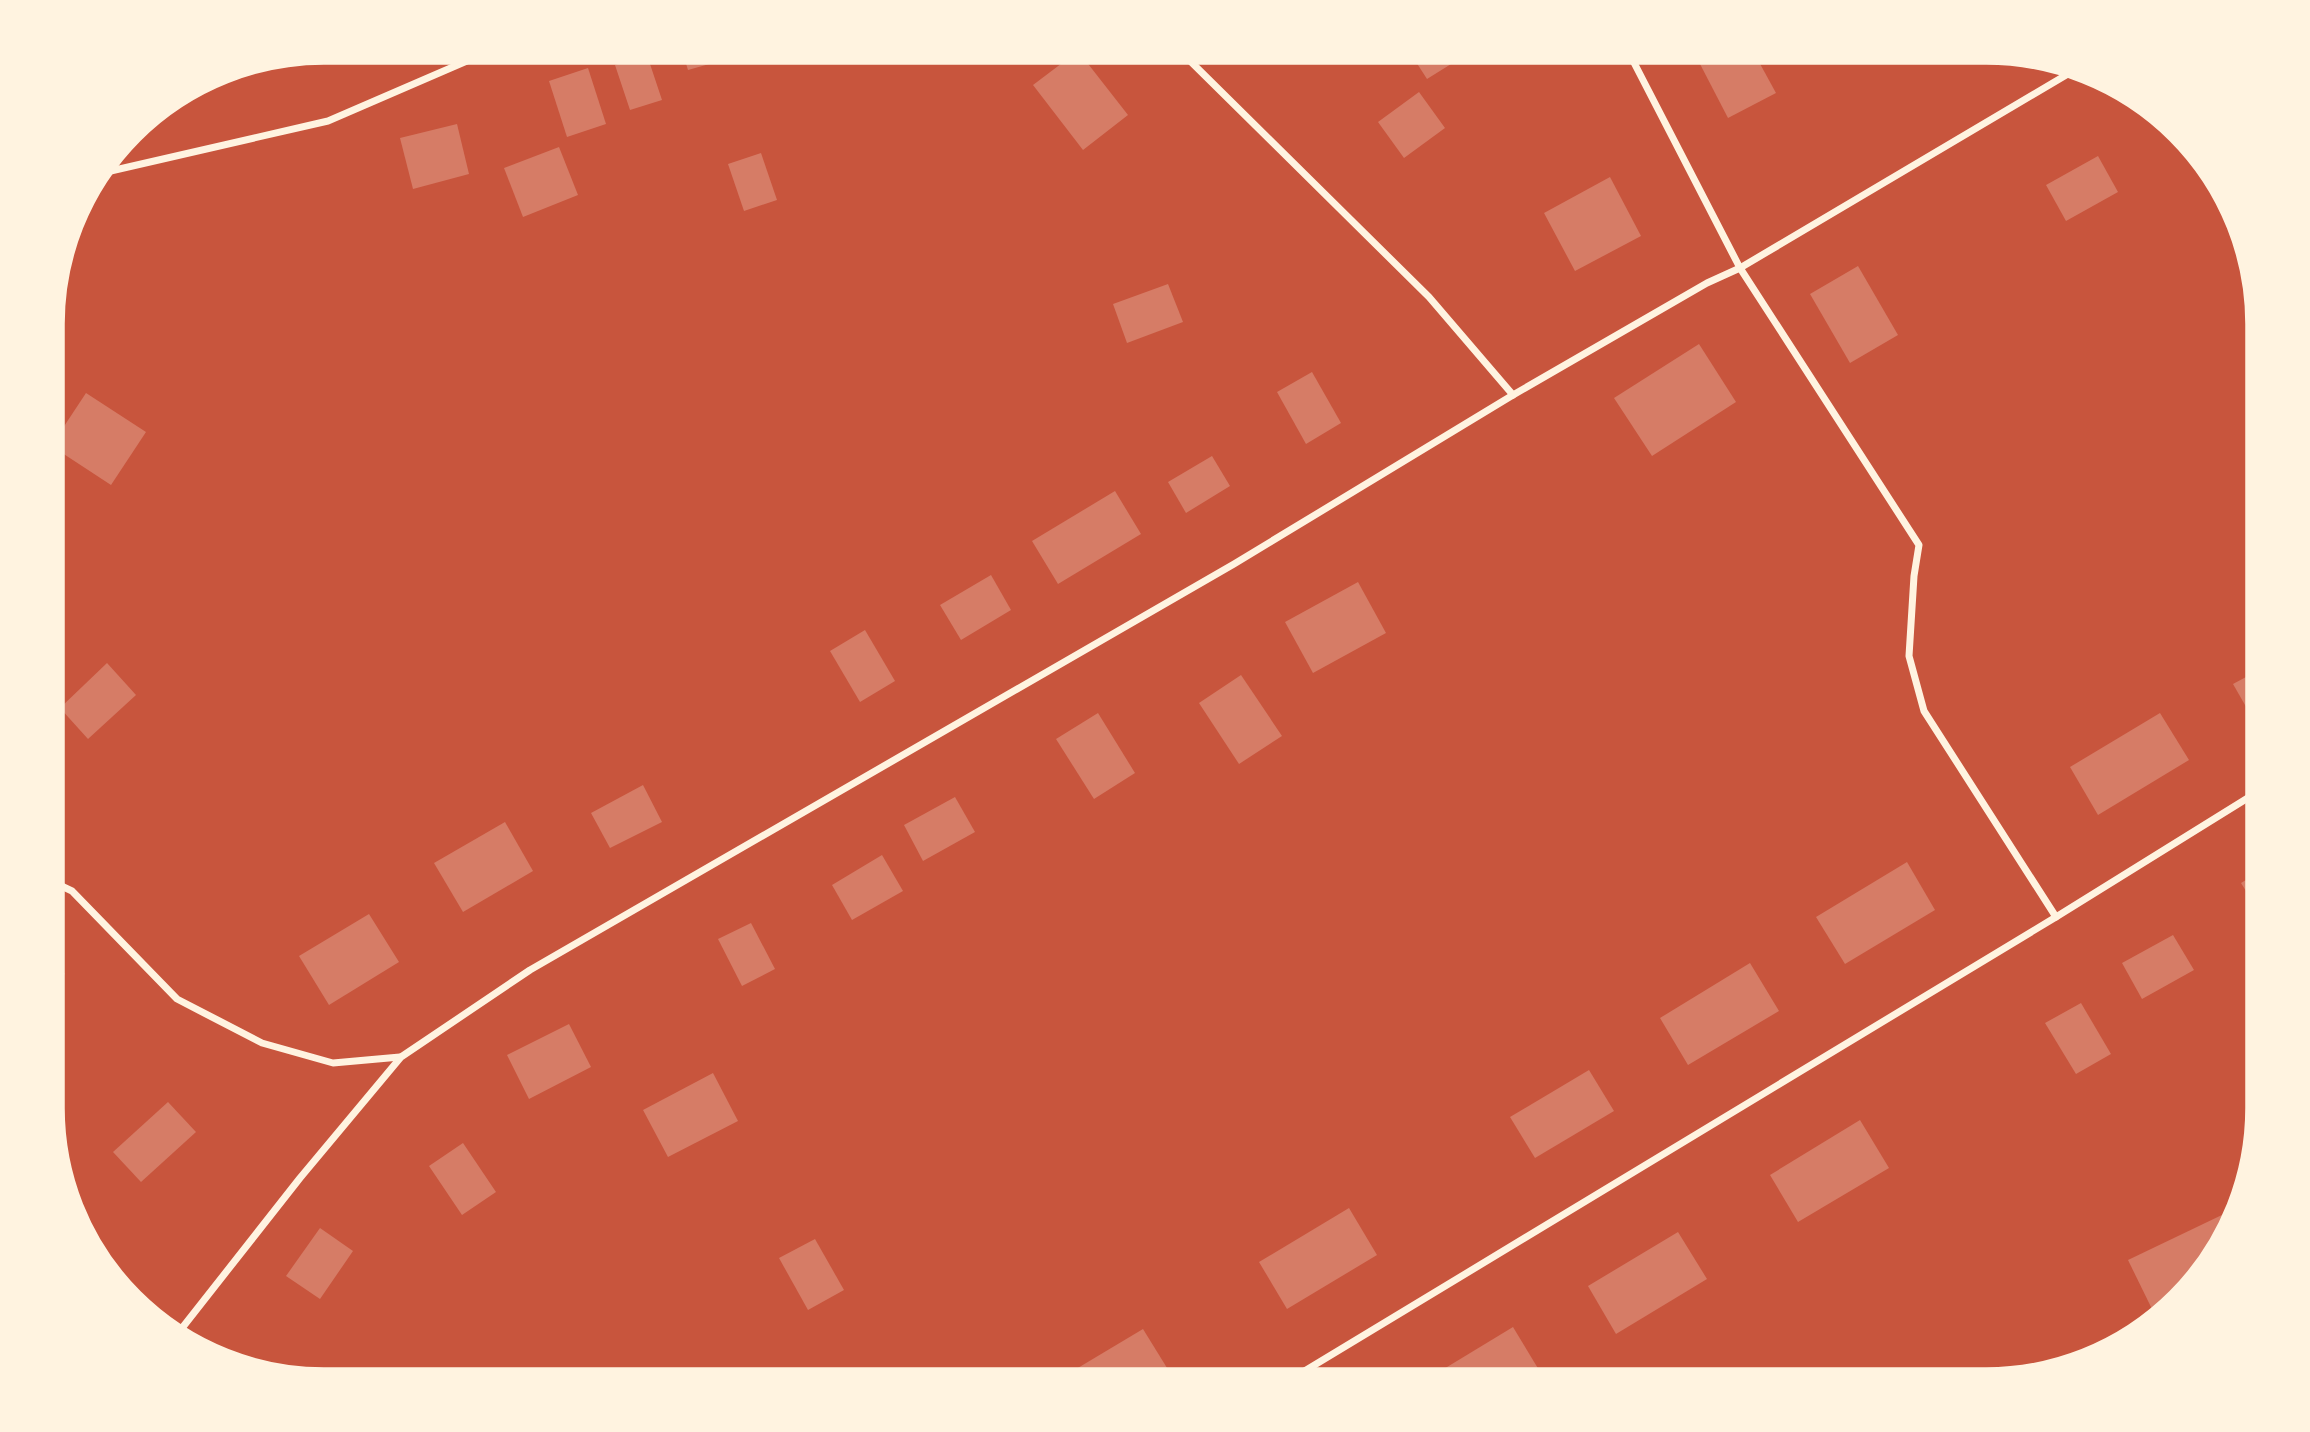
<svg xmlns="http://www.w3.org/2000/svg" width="2310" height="1432" font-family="'Fira Sans',sans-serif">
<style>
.building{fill:#d67c66}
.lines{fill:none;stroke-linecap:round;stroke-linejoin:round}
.minor{stroke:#fff3e0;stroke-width:7}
.rim{fill:none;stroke:#fff3e0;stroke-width:3.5}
</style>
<rect width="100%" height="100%" fill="#c8553d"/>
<!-- building -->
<g class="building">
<path d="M682 51H744L745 54 688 70Z"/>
<path d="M1078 51 1128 115 1083 150 1033 85Z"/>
<path d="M1409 51H1472L1427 79Z"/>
<path d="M1727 51H1753L1776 93 1728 118 1700 64Z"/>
<path d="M647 55 662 100 630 110 615 65Z"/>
<path d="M588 68 606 124 567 137 549 81Z"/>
<path d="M1419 92 1445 128 1404 158 1378 122Z"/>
<path d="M457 124 469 174 413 189 400 138Z"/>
<path d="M559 147 578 195 523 217 504 168Z"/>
<path d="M761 153 777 200 744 211 728 164Z"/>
<path d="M2098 156 2118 192 2066 221 2046 185Z"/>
<path d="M1610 177 1641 236 1575 271 1544 213Z"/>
<path d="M1858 266 1898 335 1850 363 1810 294Z"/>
<path d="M1168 284 1183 322 1127 343 1113 304Z"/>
<path d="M1699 344 1736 402 1652 456 1614 398Z"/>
<path d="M1312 372 1341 423 1306 444 1277 392Z"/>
<path d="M86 393 146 432 111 485 53 447V443Z"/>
<path d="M1212 456 1230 486 1186 513 1168 482Z"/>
<path d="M1115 491 1141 534 1058 584 1032 541Z"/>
<path d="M991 575 1011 610 961 640 940 605Z"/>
<path d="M1358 582 1386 633 1313 673 1285 622Z"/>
<path d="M865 630 895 681 860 702 830 651Z"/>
<path d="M107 663 136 695 88 739 60 708Z"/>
<path d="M2259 670V716L2253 719 2233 684Z"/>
<path d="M1241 675 1282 736 1239 764 1199 703Z"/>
<path d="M1098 713 1135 773 1094 799 1056 739Z"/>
<path d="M2160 713 2189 760 2098 815 2070 767Z"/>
<path d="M643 785 662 822 610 848 591 813Z"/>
<path d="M955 797 975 832 923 861 904 825Z"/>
<path d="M505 822 533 871 463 912 434 863Z"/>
<path d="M882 855 903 891 852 920 832 885Z"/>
<path d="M1907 862 1935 910 1845 964 1816 917Z"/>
<path d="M2259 872V912L2241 883Z"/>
<path d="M369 914 399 962 329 1005 299 956Z"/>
<path d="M751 923 775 969 742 986 718 939Z"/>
<path d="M2173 935 2194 970 2142 999 2122 963Z"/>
<path d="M53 958 65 974 53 983Z"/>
<path d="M1750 963 1779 1011 1688 1065 1660 1018Z"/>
<path d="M2081 1003 2111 1054 2076 1074 2045 1023Z"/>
<path d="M569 1024 591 1067 529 1099 507 1055Z"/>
<path d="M1589 1070 1614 1111 1535 1158 1510 1117Z"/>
<path d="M713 1073 738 1121 668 1157 643 1110Z"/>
<path d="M168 1102 196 1132 141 1182 113 1152Z"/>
<path d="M1860 1120 1889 1168 1798 1222 1770 1175Z"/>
<path d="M463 1143 496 1192 462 1215 429 1166Z"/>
<path d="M1349 1208 1377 1255 1287 1309 1259 1262Z"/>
<path d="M2224 1214 2230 1227 2213 1259 2168 1302 2152 1309 2128 1260Z"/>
<path d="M320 1228 353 1251 320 1299 286 1276Z"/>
<path d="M1678 1232 1707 1279 1616 1334 1588 1286Z"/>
<path d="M815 1239 844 1290 808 1310 779 1258Z"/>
<path d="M1513 1327 1542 1375 1531 1381H1424Z"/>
<path d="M1143 1329 1172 1376 1163 1381H1056Z"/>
</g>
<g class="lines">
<!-- minor -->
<g class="minor">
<path d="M1180 51 1429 297 1513 395"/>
<path d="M1628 51 1740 268 1919 545 1914 576 1909 656 1924 711 2056 917"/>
<path d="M102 173 328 121 490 51"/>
<path d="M53 882 72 891 177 999 262 1043 333 1063 400 1057"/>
<path d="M175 1337 300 1178 401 1057 530 970 1234 564 1513 395 1707 283 1740 268 2078 68"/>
<path d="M1288 1381 2056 917 2259 791"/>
</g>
</g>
<!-- crop -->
<path d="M0 0H2310V1432H0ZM324 63H1986A261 261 0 0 1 2247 324V1108A261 261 0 0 1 1986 1369H324A261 261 0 0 1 63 1108V324A261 261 0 0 1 324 63Z" fill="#fff3e0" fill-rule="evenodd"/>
<path class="rim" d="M324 63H1986A261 261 0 0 1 2247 324V1108A261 261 0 0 1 1986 1369H324A261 261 0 0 1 63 1108V324A261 261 0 0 1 324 63Z"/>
</svg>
